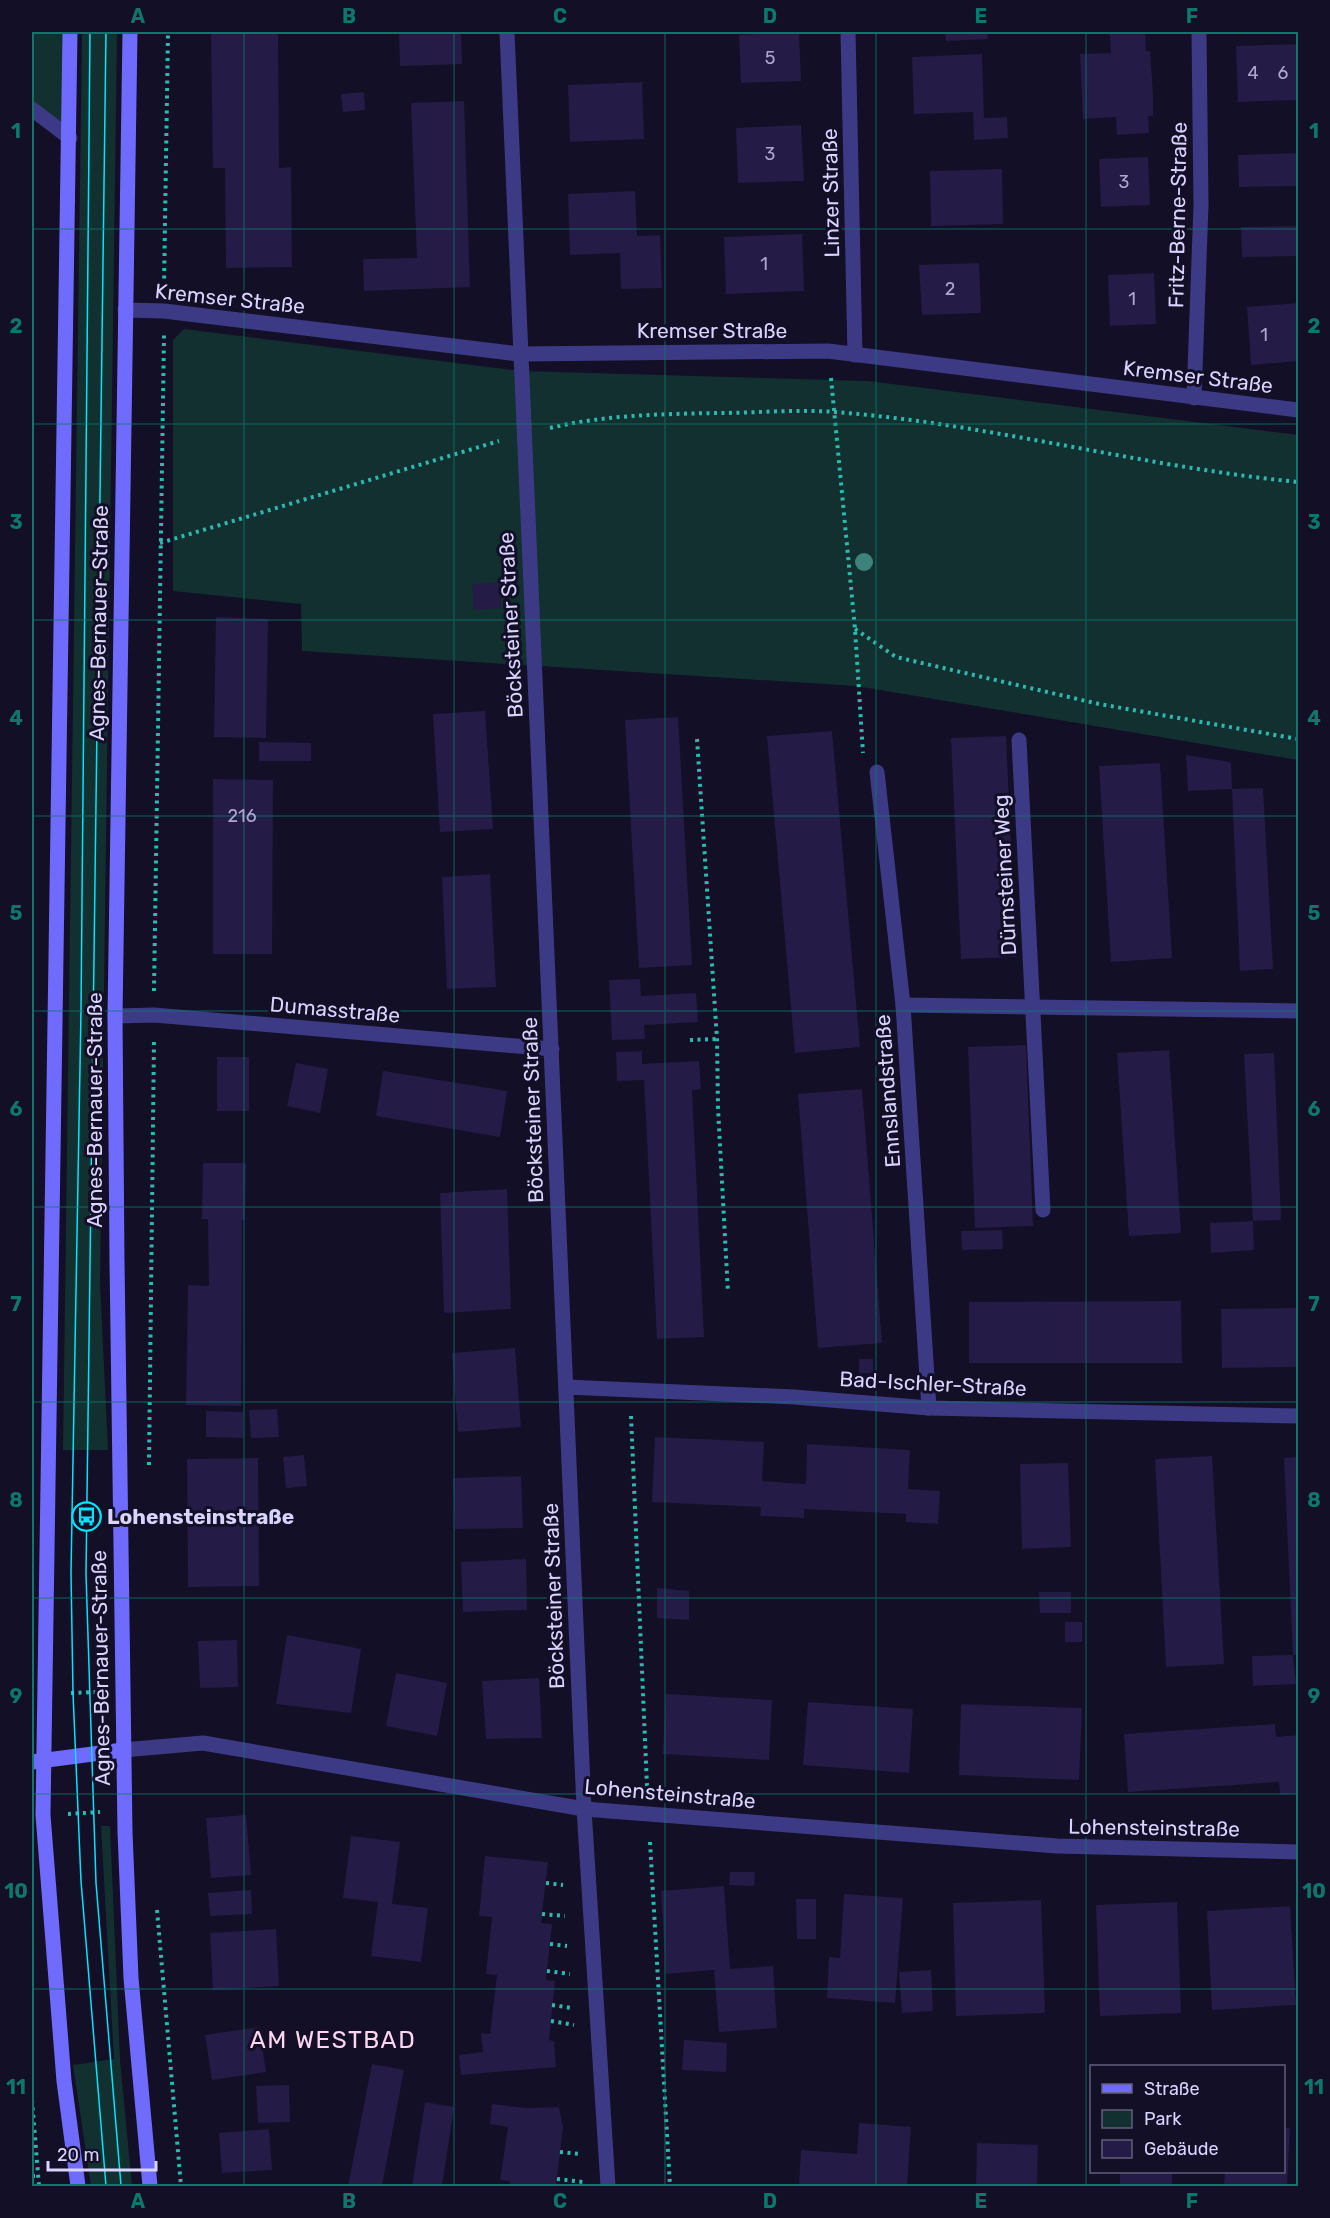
<svg xmlns="http://www.w3.org/2000/svg" width="1330" height="2218" font-family="Rubik,sans-serif">
<style>
.green{fill:#12302f}
.building{fill:#241b47}
.lines{fill:none;stroke-linecap:round;stroke-linejoin:round}
.path{stroke:#2fb8b0;stroke-width:4;stroke-dasharray:3 4.5;stroke-linecap:butt}
.lane{stroke:#3d3a85;stroke-width:15}
.street{stroke:#3d3a85;stroke-width:15}
.secondary{stroke:#6f6bff;stroke-width:15}
.tram{stroke:#00e5ff;stroke-width:1.5}
.tree{fill:#3d827b}
.grid{fill:none;stroke:#0f766e;stroke-width:1.5;stroke-opacity:0.55}
.labels{text-anchor:middle;stroke-width:6;stroke-linejoin:round;paint-order:stroke}
.number-label{font-size:18px;fill:#aca6d1}
.street-label{font-size:21px;fill:#d9d4ff;stroke:#130f26}
.poi-label{font-size:21px;font-weight:bold;fill:#d9d4ff;stroke:#130f26;text-anchor:start}
.quarter-label{font-size:24px;letter-spacing:1.5px;fill:#ffd6f0;stroke:#130f26}
.neatline{fill:none;stroke:#0f766e;stroke-width:2}
.grid-label{font-size:20px;text-anchor:middle;font-weight:bold;fill:#0f766e}
</style>
<rect width="100%" height="100%" fill="#130f26"/>
<!-- green -->
<g class="green">
<path d="M32 32H63L64 134 32 109Z"/>
<path d="M82 32H117L100 1281 108 1450H63Z"/>
<path d="M184 329 521 371 868 381 1298 435V760L856 686 302 651 301 604 173 591V340Z"/>
<path d="M101 1826H110L120 2060 132 2186H91L73 2065 114 2059Z"/>
</g>
<!-- building -->
<g class="building">
<path d="M211 32H278L279 168 291 167 292 267 226 268 225 168H213Z"/>
<path d="M399 32H461L462 64 400 66Z"/>
<path d="M799 32 801 81 741 83 739 35Z"/>
<path d="M945 32H987L988 39 946 41Z"/>
<path d="M1145 33 1146 51H1150L1153 94V116H1148L1149 133 1117 135 1116 117 1083 119 1080 54 1111 53 1110 34Z"/>
<path d="M1298 44V100L1238 102 1236 46Z"/>
<path d="M982 54 984 118 1007 117 1008 138 974 140 973 112 914 114 912 57Z"/>
<path d="M642 82 644 139 570 142 568 85Z"/>
<path d="M364 92 365 110 343 112 341 94Z"/>
<path d="M464 101 470 287 364 291 363 259 417 258 411 103Z"/>
<path d="M801 125 804 181 738 183 736 128Z"/>
<path d="M1298 153V186L1239 187 1238 155Z"/>
<path d="M1148 157 1150 205 1101 207 1099 159Z"/>
<path d="M1002 169 1003 224 931 226 930 171Z"/>
<path d="M635 191 637 236 660 235 662 288 621 289 620 253 570 255 568 194Z"/>
<path d="M1298 226V256L1242 257 1241 227Z"/>
<path d="M802 234 804 291 726 294 724 237Z"/>
<path d="M979 263 981 313 922 315 919 265Z"/>
<path d="M1154 273 1156 324 1110 326 1108 275Z"/>
<path d="M1298 303V361L1251 365 1247 307Z"/>
<path d="M499 582 501 608 474 610 472 584Z"/>
<path d="M216 617 268 619 266 738 214 737Z"/>
<path d="M485 711 493 829 440 832 433 714Z"/>
<path d="M678 717 692 965 639 968 625 720Z"/>
<path d="M832 731 860 1047 795 1053 767 736Z"/>
<path d="M1006 736 1016 957 961 959 951 738Z"/>
<path d="M259 742 311 743V761H259Z"/>
<path d="M1186 755 1231 762 1232 789 1188 791Z"/>
<path d="M1160 763 1172 958 1111 962 1099 766Z"/>
<path d="M213 779 273 780 272 954H213Z"/>
<path d="M1263 788 1273 969 1240 971 1232 789Z"/>
<path d="M490 874 496 987 447 989 442 877Z"/>
<path d="M640 979 641 996 696 993 698 1022 644 1025 645 1039 612 1040 609 980Z"/>
<path d="M1026 1045 1033 1226 975 1228 968 1047Z"/>
<path d="M1169 1050 1181 1233 1129 1236 1117 1053Z"/>
<path d="M642 1051V1064L699 1061 701 1089 692 1090 704 1337 657 1339 644 1080 617 1081 616 1052Z"/>
<path d="M1274 1053 1281 1220 1253 1221 1244 1054Z"/>
<rect x="217" y="1057" width="32" height="54"/>
<path d="M296 1063 328 1069 320 1113 287 1106Z"/>
<path d="M383 1071 507 1091 500 1137 376 1116Z"/>
<path d="M862 1089 882 1343 818 1348 798 1094Z"/>
<path d="M203 1163H246L245 1220H242L241 1406 186 1405 188 1285 209 1286 208 1219H202Z"/>
<path d="M507 1189 511 1309 444 1313 440 1193Z"/>
<path d="M1253 1221 1254 1250 1211 1253 1210 1223Z"/>
<path d="M1002 1230 1003 1249 962 1250 961 1231Z"/>
<path d="M1181 1301 1182 1363H969V1302Z"/>
<path d="M1298 1308V1367L1222 1368 1221 1309Z"/>
<path d="M515 1348 521 1427 458 1432 452 1353Z"/>
<rect x="859" y="1359" width="14" height="14"/>
<path d="M277 1409 279 1437 251 1438 249 1410Z"/>
<path d="M206 1411 243 1412V1438L206 1437Z"/>
<path d="M655 1437 764 1442 762 1481 789 1483 806 1484 807 1444 910 1450 908 1489 940 1491 938 1524 906 1522V1514L804 1509V1518L760 1516 761 1507 652 1502Z"/>
<path d="M304 1455 307 1486 286 1488 283 1457Z"/>
<path d="M1212 1456 1224 1664 1166 1667 1155 1459Z"/>
<path d="M1298 1457V1655H1293L1284 1458Z"/>
<path d="M258 1458 259 1586 188 1587 187 1459Z"/>
<path d="M1068 1463 1071 1547 1022 1549 1020 1464Z"/>
<path d="M521 1476 523 1528 455 1529 453 1478Z"/>
<path d="M526 1559 527 1610 463 1612 461 1562Z"/>
<path d="M657 1588 689 1591V1620L657 1618Z"/>
<path d="M1039 1592H1071V1613H1040Z"/>
<rect x="1065" y="1622" width="17" height="20"/>
<path d="M287 1635 361 1649 351 1713 276 1704Z"/>
<path d="M237 1640 238 1687 200 1688 198 1641Z"/>
<path d="M1293 1655 1296 1684 1253 1686 1252 1656Z"/>
<path d="M396 1673 447 1683 437 1736 386 1726Z"/>
<path d="M539 1678 542 1738 486 1739 482 1681Z"/>
<path d="M666 1694 772 1700 769 1760 663 1754Z"/>
<path d="M808 1702 913 1709 909 1773 803 1765Z"/>
<path d="M961 1704 1082 1708 1079 1780 959 1775Z"/>
<path d="M1275 1724 1276 1737 1298 1735V1794L1280 1795 1279 1782 1128 1792 1124 1734Z"/>
<path d="M246 1815 251 1875 211 1878 206 1818Z"/>
<path d="M351 1836 400 1842 392 1904 428 1908 421 1962 371 1956 378 1902 343 1898Z"/>
<path d="M485 1856 548 1862 541 1923 552 1924 546 1980 555 1981 549 2040 554 2041 556 2067 461 2075 459 2055 483 2052 481 2033 490 2034 497 1975 486 1974 492 1917 479 1916Z"/>
<path d="M730 1872H755L754 1886 729 1885Z"/>
<path d="M724 1886 730 1969 773 1966 777 2028 719 2032 714 1970 666 1974 661 1891Z"/>
<path d="M251 1890 252 1914 210 1916 208 1893Z"/>
<path d="M844 1894 903 1898 895 2003 827 1998 829 1957 840 1958Z"/>
<path d="M796 1899H816V1939H797Z"/>
<path d="M1041 1900 1045 2013 956 2016 953 1903Z"/>
<path d="M1177 1902 1181 2013 1100 2016 1096 1905Z"/>
<path d="M1290 1906 1296 2005 1212 2010 1207 1911Z"/>
<path d="M276 1929 279 1986 213 1990 210 1933Z"/>
<path d="M931 1970 933 2011 902 2013 899 1972Z"/>
<path d="M259 2027 266 2072 212 2080 205 2035Z"/>
<path d="M684 2040 727 2043 726 2072 682 2070Z"/>
<path d="M372 2064 404 2070 382 2186H348Z"/>
<path d="M289 2085 290 2122 258 2123 256 2086Z"/>
<path d="M425 2102 454 2107 442 2186H412Z"/>
<path d="M492 2104 526 2108 559 2107 563 2128 556 2186H509L510 2181 500 2180 508 2127 490 2124Z"/>
<path d="M859 2123 911 2127 907 2186H799L801 2150 857 2154Z"/>
<path d="M1284 2128H1290L1287 2186H1224L1225 2172H1284Z"/>
<path d="M269 2129 272 2170 222 2173 219 2133Z"/>
<path d="M977 2143 1038 2145 1037 2186H976Z"/>
<rect x="1120" y="2172" width="52" height="14"/>
</g>
<g class="lines">
<!-- path -->
<g class="path">
<path d="M164 286 168 32"/>
<path d="M831 378 855 629 863 753"/>
<path d="M550 428C604 415 661 414 717 413 756 413 797 409 835 412 991 424 1143 467 1298 482"/>
<path d="M160 543 499 441"/>
<path d="M855 629 896 657 1099 704 1298 739"/>
<path d="M697 739 717 1039 718 1108 728 1293"/>
<path d="M154 991 164 335"/>
<path d="M690 1040 717 1039"/>
<path d="M631 1416 647 1786"/>
<path d="M149 1465 154 1040"/>
<path d="M71 1693 97 1692"/>
<path d="M68 1814 100 1812"/>
<path d="M650 1842 670 2186"/>
<path d="M546 1883 563 1885"/>
<path d="M157 1910 181 2186"/>
<path d="M542 1914 565 1916"/>
<path d="M550 1944 567 1946"/>
<path d="M547 1971 570 1974"/>
<path d="M552 2005 572 2008"/>
<path d="M551 2021 574 2025"/>
<path d="M32 2100 39 2186"/>
<path d="M560 2152 580 2154"/>
<path d="M32 2176H39"/>
<path d="M557 2179 583 2182"/>
</g>
<!-- lane -->
<g class="lane">
<path d="M32 109 70 138"/>
<path d="M1019 740 1043 1210"/>
</g>
<!-- street -->
<g class="street">
<path d="M507 32 584 1809 608 2186"/>
<path d="M848 32 855 355"/>
<path d="M125 310 164 311 519 354 828 351 1298 410"/>
<path d="M1194 398 1201 205 1199 32"/>
<path d="M877 772 903 1005 929 1408"/>
<path d="M903 1005 1298 1011"/>
<path d="M115 1016 154 1015 552 1049"/>
<path d="M566 1387 794 1397 929 1408 1298 1416"/>
<path d="M123 1750 203 1743 584 1809 1057 1846 1298 1852"/>
</g>
<!-- secondary -->
<g class="secondary">
<path d="M70 32 43 1815 64 2081 78 2186"/>
<path d="M130 32 115 1016 117 1261 125 1832 131 1978 150 2186"/>
<path d="M32 1762 123 1750"/>
</g>
<!-- tram -->
<g class="tram">
<path d="M90 32 81 1010 71 1573 73 1693 81 1881 106 2186"/>
<path d="M106 32 86 1574 96 1883 121 2186"/>
</g>
</g>
<!-- trees -->
<circle class="tree" cx="864" cy="562" r="9"/>
<!-- grid -->
<path class="grid" d="M244 32V2186M454 32V2186M665 32V2186M876 32V2186M1086 32V2186M32 229H1298M32 424H1298M32 620H1298M32 816H1298M32 1011H1298M32 1207H1298M32 1402H1298M32 1598H1298M32 1794H1298M32 1989H1298"/>
<!-- icons -->
<defs>
<symbol id="bus-ring" viewBox="-11 -11 22 22"><circle r="9.5" fill="#130f26" stroke="#00e5ff" stroke-width="1.5"/><path d="M-5-6H5V4H4V6H2V4H-2V6H-4V4H-5ZM-3.5-4V0h7V-4ZM-3.5 1.2v1.5H-2V1.2ZM2 1.2v1.5H3.5V1.2Z" fill="#00e5ff"/></symbol>
</defs>
<g fill-rule="evenodd">
<use href="#bus-ring" x="70" y="1500" width="33" height="33"/>
</g>
<g class="labels">
<!-- number labels -->
<g class="number-label">
<text x="770" y="64">5</text>
<text x="1253" y="79">4</text>
<text x="1283" y="79">6</text>
<text x="770" y="160">3</text>
<text x="1124" y="188">3</text>
<text x="764" y="270">1</text>
<text x="950" y="295">2</text>
<text x="1132" y="305">1</text>
<text x="1264" y="341">1</text>
<text x="242" y="822">216</text>
</g>
<!-- street labels -->
<g class="street-label">
<text transform="translate(831 193) rotate(-91)" y="7">Linzer Straße</text>
<text transform="translate(1178 215) rotate(-89)" y="7">Fritz-Berne-Straße</text>
<text transform="translate(230 299) rotate(6)" y="7">Kremser Straße</text>
<text x="712" y="338">Kremser Straße</text>
<text transform="translate(1198 377) rotate(7)" y="7">Kremser Straße</text>
<text transform="translate(99 623) rotate(-89)" y="7">Agnes-Bernauer-Straße</text>
<text transform="translate(511 625) rotate(-93)" y="7">Böcksteiner Straße</text>
<text transform="translate(1005 875) rotate(-93)" y="7">Dürnsteiner Weg</text>
<text transform="translate(335 1010) rotate(5)" y="7">Dumasstraße</text>
<text transform="translate(888 1091) rotate(-94)" y="7">Ennslandstraße</text>
<text transform="translate(95 1110) rotate(-90)" y="7">Agnes-Bernauer-Straße</text>
<text transform="translate(533 1110) rotate(-92)" y="7">Böcksteiner Straße</text>
<text transform="translate(933 1384) rotate(3)" y="7">Bad-Ischler-Straße</text>
<text transform="translate(554 1596) rotate(-92)" y="7">Böcksteiner Straße</text>
<text transform="translate(101 1668) rotate(-91)" y="7">Agnes-Bernauer-Straße</text>
<text transform="translate(670 1794) rotate(5)" y="7">Lohensteinstraße</text>
<text transform="translate(1154 1828) rotate(1)" y="7">Lohensteinstraße</text>
</g>
<!-- poi labels -->
<g class="poi-label">
<text x="107" y="1524">Lohensteinstraße</text>
</g>
<!-- quarter labels -->
<g class="quarter-label">
<text x="333" y="2048">AM WESTBAD</text>
</g>
</g>
<!-- border -->
<rect width="1330" height="2218" fill="none" stroke="#130f26" stroke-width="66"/>
<!-- legend -->
<rect x="1090" y="2065" width="195" height="108" fill="#130f26" stroke="#625e7d" stroke-width="1.5"/>
<rect x="1102" y="2084" width="30" height="9" fill="#6f6bff" stroke="#625e7d" stroke-width="1.5"/>
<text x="1144" y="2095" font-size="18" fill="#d9d4ff">Straße</text>
<rect x="1102" y="2110" width="30" height="18" fill="#12302f" stroke="#625e7d" stroke-width="1.5"/>
<text x="1144" y="2125" font-size="18" fill="#d9d4ff">Park</text>
<rect x="1102" y="2140" width="30" height="18" fill="#241b47" stroke="#625e7d" stroke-width="1.5"/>
<text x="1144" y="2155" font-size="18" fill="#d9d4ff">Gebäude</text>
<!-- scale -->
<path d="M48 2161v9h108v-9" fill="none" stroke="#d9d4ff" stroke-width="3"/>
<text x="57" y="2161" font-size="18" fill="#d9d4ff" stroke="#130f26" stroke-width="4.5" paint-order="stroke">20 m</text>
<rect x="33" y="33" width="1264" height="2152" class="neatline"/>
<g class="grid-label">
<text x="138" y="23">A</text>
<text x="349" y="23">B</text>
<text x="560" y="23">C</text>
<text x="770" y="23">D</text>
<text x="981" y="23">E</text>
<text x="1192" y="23">F</text>
<text x="16" y="138">1</text>
<text x="1314" y="138">1</text>
<text x="16" y="333">2</text>
<text x="1314" y="333">2</text>
<text x="16" y="529">3</text>
<text x="1314" y="529">3</text>
<text x="16" y="725">4</text>
<text x="1314" y="725">4</text>
<text x="16" y="920">5</text>
<text x="1314" y="920">5</text>
<text x="16" y="1116">6</text>
<text x="1314" y="1116">6</text>
<text x="16" y="1311">7</text>
<text x="1314" y="1311">7</text>
<text x="16" y="1507">8</text>
<text x="1314" y="1507">8</text>
<text x="16" y="1703">9</text>
<text x="1314" y="1703">9</text>
<text x="16" y="1898">10</text>
<text x="1314" y="1898">10</text>
<text x="16" y="2094">11</text>
<text x="1314" y="2094">11</text>
<text x="138" y="2208">A</text>
<text x="349" y="2208">B</text>
<text x="560" y="2208">C</text>
<text x="770" y="2208">D</text>
<text x="981" y="2208">E</text>
<text x="1192" y="2208">F</text>
</g>
</svg>
